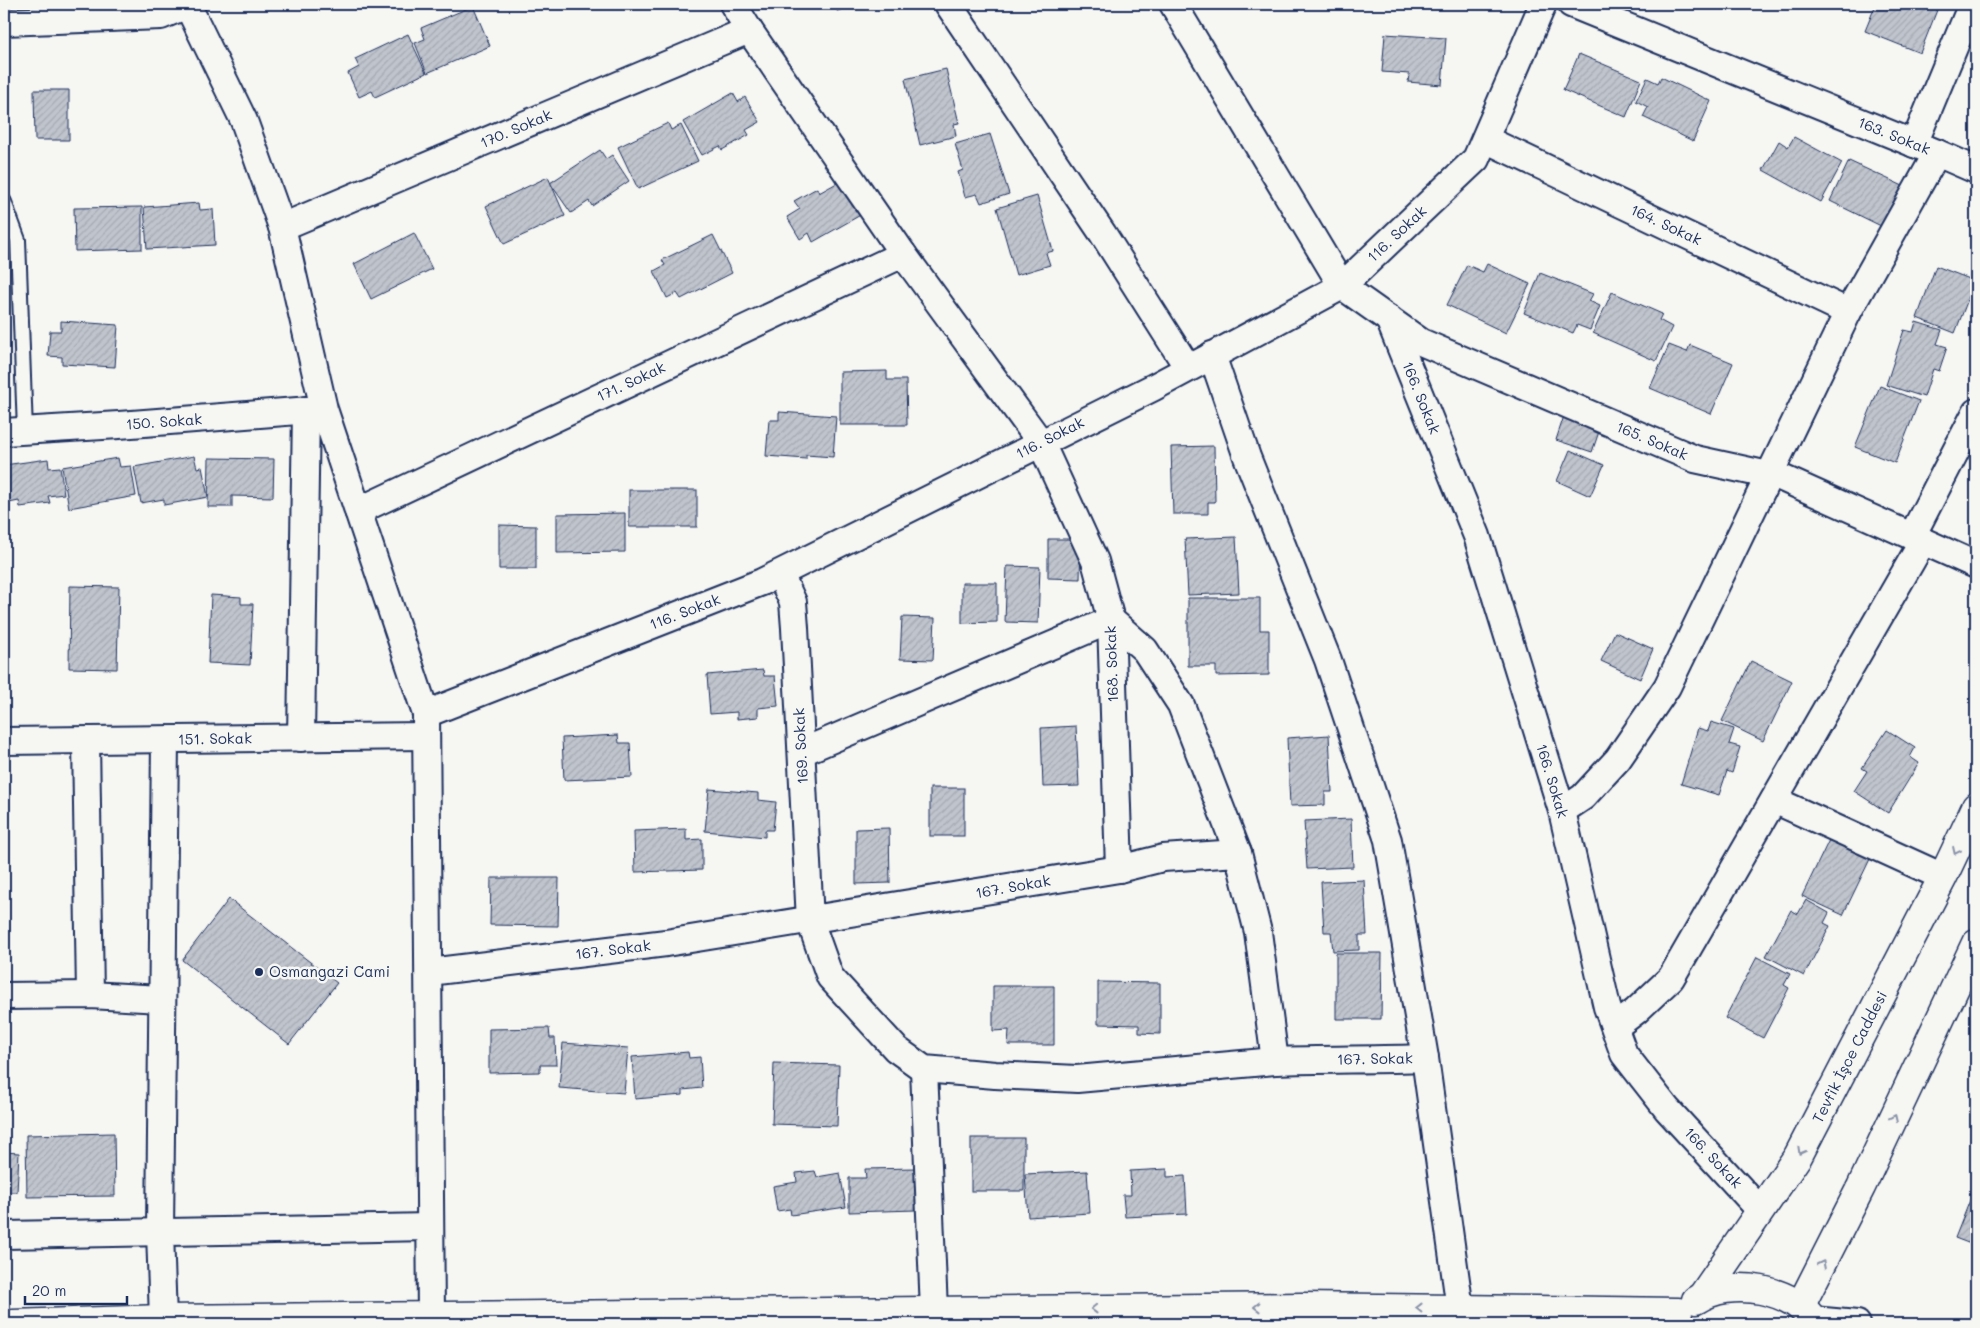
<svg xmlns="http://www.w3.org/2000/svg" width="1980" height="1328" font-family="Mali,sans-serif">
<style>
.building{fill:url(#building-hatch);stroke:#1b2f5e}
.lines{fill:none;stroke-linecap:round;stroke-linejoin:round}
.lane-casing{stroke:#1b2f5e;stroke-width:18}
.street-casing{stroke:#1b2f5e;stroke-width:30}
.secondary-casing{stroke:#1b2f5e;stroke-width:31}
.lane{stroke:#f6f6f2;stroke-width:14}
.street{stroke:#f6f6f2;stroke-width:26}
.secondary{stroke:#f6f6f2;stroke-width:28}
.oneway{stroke:#8892a8}
.poi-dot{fill:#1b2f5e;stroke:#f6f6f2;stroke-width:2}
.labels{text-anchor:middle;stroke-width:5;stroke-linejoin:round;paint-order:stroke}
.street-label{font-size:15px;fill:#1b2f5e;stroke:#f6f6f2}
.poi-label{font-size:15px;fill:#1b2f5e;stroke:#f6f6f2;text-anchor:start}
</style>
<defs>
<pattern id="building-hatch" width="6" height="6" patternUnits="userSpaceOnUse" patternTransform="scale(1.25)"><rect width="6" height="6" fill="#c0c4cd"/><path d="M-1 1l2-2M0 6l6-6M5 7l2-2" fill="none" stroke="#a4a9b2"/></pattern>
</defs>
<rect width="100%" height="100%" fill="#f6f6f2"/>
<filter id="ink" filterUnits="userSpaceOnUse"><feTurbulence type="fractalNoise" baseFrequency=".02" numOctaves="2"/><feDisplacementMap in="SourceGraphic" scale="10" xChannelSelector="R" yChannelSelector="G"/><feConvolveMatrix kernelMatrix="1 2 1 2 8 2 1 2 1" color-interpolation-filters="sRGB"/></filter>
<g filter="url(#ink)">
<!-- building -->
<g class="building">
<path d="M835 4H860L837 11Z"/>
<path d="M1876 4 1939 5 1920 53 1865 31Z"/>
<path d="M473 6 490 46 427 73 415 43 425 39 421 28Z"/>
<path d="M408 34 426 73 375 97 372 91 359 97 348 73 359 67 355 59Z"/>
<path d="M1385 34 1446 38 1442 85 1408 82 1409 74 1382 72Z"/>
<path d="M1579 54 1641 80 1626 117 1563 90Z"/>
<path d="M946 69 959 123 954 124 956 136 920 145 905 79Z"/>
<path d="M1661 77 1711 101 1693 141 1643 117 1648 107 1636 101 1647 78 1658 83Z"/>
<path d="M34 90H69V140H35Z"/>
<path d="M733 93 738 102 745 97 760 122 746 130 749 135 722 150 720 146 702 155 683 122Z"/>
<path d="M668 123 671 130 681 125 698 161 638 189 618 147Z"/>
<path d="M990 134 1009 194 981 203 977 194 965 197 958 172 963 170 955 144Z"/>
<path d="M1794 137 1842 163 1821 202 1763 170 1779 141 1788 147Z"/>
<path d="M600 150 606 159 612 155 629 181 592 206 589 201 571 213 550 183Z"/>
<path d="M1849 161 1903 186 1883 227 1830 201Z"/>
<path d="M548 177 565 216 504 244 486 206Z"/>
<path d="M844 179 864 213 813 242 809 233 800 239 787 217 800 209 794 201 817 188 819 193Z"/>
<path d="M1037 196 1053 251 1046 253 1050 265 1016 275 997 208Z"/>
<path d="M199 203 200 210 213 209 215 245 147 249 144 207Z"/>
<path d="M142 207V249L75 251 74 208Z"/>
<path d="M414 233 432 269 371 299 354 264Z"/>
<path d="M713 235 732 273 681 299 677 293 667 298 654 271 665 265 662 260Z"/>
<path d="M1487 264 1530 284 1506 333 1447 305 1467 265 1483 272Z"/>
<path d="M1936 266 1975 281 1955 333 1917 318Z"/>
<path d="M1540 273 1593 294 1589 301 1600 306 1590 330 1577 325 1573 333 1524 313Z"/>
<path d="M1612 292 1662 314 1659 320 1672 327 1656 361 1593 333Z"/>
<path d="M61 321 118 325 115 367 62 364V357L48 356 50 331H61Z"/>
<path d="M1916 322 1942 330 1937 344 1947 347 1939 371 1933 369 1924 397 1886 385 1904 330 1913 332Z"/>
<path d="M1669 345 1687 352 1690 345 1733 363 1711 414 1650 388Z"/>
<path d="M887 371V380H906L907 425H840V372Z"/>
<path d="M1880 386 1919 401 1895 463 1855 447Z"/>
<path d="M1566 410 1602 423 1592 452 1556 440Z"/>
<path d="M779 412 836 416 833 457 806 455V459L766 456 769 420H779Z"/>
<path d="M1214 446 1215 502H1208V514H1173L1171 447Z"/>
<path d="M1570 450 1604 465 1590 496 1557 481Z"/>
<path d="M194 456 197 468 202 467 208 497 164 505V499L141 503 134 467Z"/>
<path d="M118 458 120 467 131 466 136 496 69 508 62 467Z"/>
<path d="M209 458 274 459 273 497 232 496V507H208Z"/>
<path d="M48 459 49 468 60 467 64 494 48 496 50 503 20 507 19 501 4 504V465Z"/>
<rect x="629" y="490" width="68" height="37"/>
<path d="M625 513V552L557 553V514Z"/>
<path d="M499 525 536 526V569H499Z"/>
<path d="M1236 537 1239 593 1188 595 1185 539Z"/>
<path d="M1048 539H1081L1080 579 1048 578Z"/>
<path d="M1007 566 1040 567 1038 623 1005 622Z"/>
<path d="M962 583H997V622L962 623Z"/>
<path d="M70 586 119 587 117 669 69 668Z"/>
<path d="M211 595 241 597V604H253L250 665 208 663Z"/>
<path d="M1188 598H1260V630H1269V675L1216 676V666H1188Z"/>
<path d="M902 617 935 618 933 660 900 659Z"/>
<path d="M1615 632 1653 649 1640 679 1601 661Z"/>
<path d="M1751 661 1792 681 1763 741 1722 721Z"/>
<path d="M763 670 764 676H775L778 706 758 708V717L737 719V712L710 714 707 675Z"/>
<path d="M1711 722 1734 729 1729 744 1740 747 1732 773 1727 771 1719 795 1681 784 1698 728 1708 731Z"/>
<path d="M1076 726 1079 786 1043 787 1041 728Z"/>
<path d="M1887 730 1915 748 1910 757 1919 763 1888 813 1854 791 1867 771 1862 768Z"/>
<path d="M618 735 619 743H630L632 777 564 780 562 738Z"/>
<path d="M1329 735 1332 792H1325V805L1290 806 1287 738Z"/>
<rect x="930" y="788" width="34" height="48"/>
<path d="M709 789 758 793V800L776 802 773 830H765V837L705 831Z"/>
<path d="M1351 819 1353 867 1307 869 1304 821Z"/>
<path d="M889 828 890 883 856 884V829Z"/>
<path d="M686 829V840L702 839V870L635 872 634 831Z"/>
<path d="M1829 840 1870 859 1843 915 1802 896Z"/>
<path d="M491 878H559L558 926 490 925Z"/>
<path d="M1364 880 1367 935H1359V950L1333 951 1331 932H1324L1321 882Z"/>
<path d="M229 899 337 983 289 1044 182 960Z"/>
<path d="M1806 900 1829 913 1824 923 1830 926 1804 976 1766 956 1791 910 1798 914Z"/>
<path d="M1336 953H1382L1381 1019H1336Z"/>
<path d="M1757 957 1790 974 1784 985 1789 988 1763 1038 1725 1018Z"/>
<path d="M1098 982 1160 983V1034L1139 1033V1025L1098 1024Z"/>
<path d="M993 986H1054V1045H1008L1009 1030 993 1031Z"/>
<path d="M549 1028 550 1038H555L556 1065H540V1072L489 1073V1029Z"/>
<path d="M563 1043 628 1048 624 1093 559 1088Z"/>
<path d="M688 1052 689 1058 700 1057 702 1088 683 1090V1095L635 1099 632 1057Z"/>
<path d="M774 1063 839 1065 837 1126 772 1124Z"/>
<path d="M114 1133 115 1196 27 1197 26 1135Z"/>
<rect x="971" y="1138" width="53" height="53"/>
<path d="M4 1152 19 1153 17 1192H4Z"/>
<path d="M915 1168 916 1210 849 1212V1178H866L865 1169Z"/>
<path d="M1167 1169V1177L1185 1176 1187 1214 1125 1217 1123 1195H1131L1130 1171Z"/>
<path d="M815 1171 817 1177 840 1173 846 1207 791 1215 790 1209 777 1211 773 1186 797 1182 796 1173Z"/>
<path d="M1087 1171 1090 1213 1028 1217 1025 1174Z"/>
<path d="M1976 1185V1246L1955 1238Z"/>
</g>
<g class="lines">
<defs>
<path id="lane" d="M4 202 18 240 25 431"/>
<g id="street">
<path d="M187 4 244 121 282 227 324 409 426 714 431 1316"/>
<path d="M733 4 749 30 903 254 1041 443 1095 561 1111 620 1119 869"/>
<path d="M948 4 1103 234 1188 368"/>
<path d="M1173 4 1342 286 1421 342 1695 459 1782 478 1976 565"/>
<path d="M4 22 161 16 187 5"/>
<path d="M1485 139 1848 312"/>
<path d="M1914 144 1972 4"/>
<path d="M1937 153 1976 170"/>
<path d="M282 227 749 30"/>
<path d="M1389 319 1477 536 1562 811 1607 1007 1624 1054 1667 1109 1760 1210"/>
<path d="M1212 355 1247 457 1328 660 1388 840 1425 1058 1460 1309"/>
<path d="M4 432 119 425 323 409"/>
<path d="M358 511 903 254"/>
<path d="M1912 536 1976 412"/>
<path d="M780 574 793 602 795 628 810 921 830 977 896 1049 924 1069 995 1075 1077 1079 1275 1061"/>
<path d="M426 714 762 582 1154 387 1342 286 1476 159 1543 4"/>
<path d="M301 738 306 410"/>
<path d="M4 741 426 736"/>
<path d="M86 741 90 995"/>
<path d="M802 752 1111 620 1145 650 1181 705 1238 853"/>
<path d="M1774 800 1943 877"/>
<path d="M1562 811 1583 797 1618 759 1667 687 1848 312 1937 153 1571 4"/>
<path d="M429 972 666 943 1119 869 1163 858 1238 853 1258 932 1275 1061C1325 1059 1375 1060 1425 1058"/>
<path d="M4 996 90 995 161 999"/>
<path d="M1615 1027 1636 1011 1671 978 1923 541"/>
<path d="M924 1069 934 1311"/>
<path d="M4 1235 430 1227"/>
<path d="M163 1319 160 1232 165 740"/>
<path d="M1813 1320 1857 1324"/>
</g>
<g id="secondary">
<path d="M1703 1295 1798 1156 1943 877 1976 807"/>
<path d="M1696 1300C1730 1277 1795 1288 1816 1324"/>
<path d="M1800 1307 1861 1187 1976 943"/>
<path d="M13 1324 163 1319 1302 1307 1678 1312"/>
</g>
</defs>
<!-- lane casing -->
<use href="#lane" class="lane-casing"/>
<!-- street casing -->
<use href="#street" class="street-casing"/>
<!-- secondary casing -->
<use href="#secondary" class="secondary-casing"/>
<!-- lane -->
<use href="#lane" class="lane"/>
<!-- street -->
<use href="#street" class="street"/>
<!-- secondary -->
<use href="#secondary" class="secondary"/>
</g>
<!-- one-way arrows -->
<defs><path id="oneway-chevron" d="M-2-3.5L2.5 0L-2 3.5" fill="none" stroke-width="1.6" stroke-linecap="round" stroke-linejoin="round" transform="scale(1.25)"/></defs>
<g class="oneway">
<use href="#oneway-chevron" transform="translate(1956 851) rotate(115)"/>
<use href="#oneway-chevron" transform="translate(1894 1118) rotate(-65)"/>
<use href="#oneway-chevron" transform="translate(1801 1151) rotate(119)"/>
<use href="#oneway-chevron" transform="translate(1822 1264) rotate(-63)"/>
<use href="#oneway-chevron" transform="translate(1257 1307) rotate(179)"/>
<use href="#oneway-chevron" transform="translate(1419 1308) rotate(-179)"/>
<use href="#oneway-chevron" transform="translate(1094 1309) rotate(179)"/>
</g>
</g>
<!-- markers -->
<circle class="poi-dot" cx="259" cy="972" r="5"/>
<g class="labels">
<!-- street labels -->
<g class="street-label">
<text transform="translate(516 129) rotate(-23)" y="5">170. Sokak</text>
<text transform="translate(1894 136) rotate(22)" y="5">163. Sokak</text>
<text transform="translate(1666 225) rotate(25)" y="5">164. Sokak</text>
<text transform="translate(1397 234) rotate(-43)" y="5">116. Sokak</text>
<text transform="translate(631 382) rotate(-25)" y="5">171. Sokak</text>
<text transform="translate(1421 398) rotate(68)" y="5">166. Sokak</text>
<text transform="translate(164 422) rotate(-4)" y="5">150. Sokak</text>
<text transform="translate(1050 438) rotate(-27)" y="5">116. Sokak</text>
<text transform="translate(1652 441) rotate(23)" y="5">165. Sokak</text>
<text transform="translate(685 612) rotate(-21)" y="5">116. Sokak</text>
<text transform="translate(1112 664) rotate(-92)" y="5">168. Sokak</text>
<text transform="translate(215 739) rotate(-1)" y="5">151. Sokak</text>
<text transform="translate(801 746) rotate(-93)" y="5">169. Sokak</text>
<text transform="translate(1552 781) rotate(73)" y="5">166. Sokak</text>
<text transform="translate(1013 887) rotate(-10)" y="5">167. Sokak</text>
<text transform="translate(613 950) rotate(-7)" y="5">167. Sokak</text>
<text transform="translate(1850 1057) rotate(-63)" y="5">Tevfik İşce Caddesi</text>
<text transform="translate(1375 1059) rotate(-1)" y="5">167. Sokak</text>
<text transform="translate(1713 1158) rotate(47)" y="5">166. Sokak</text>
</g>
<!-- poi labels -->
<g class="poi-label">
<text x="269" y="977">Osmangazi Cami</text>
</g>
</g>
<!-- margin -->
<rect width="1980" height="1328" fill="none" stroke="#f6f6f2" stroke-width="20"/>
<rect x="10" y="10" width="1960" height="1308" fill="none" stroke="#1b2f5e" stroke-width="2" filter="url(#ink)"/>
<!-- scale -->
<path d="M25 1296v8h102v-8" fill="none" stroke="#1b2f5e" stroke-width="2.5"/>
<text x="32" y="1296" font-size="15" fill="#1b2f5e" stroke="#f6f6f2" stroke-width="4" paint-order="stroke">20 m</text>
</svg>
